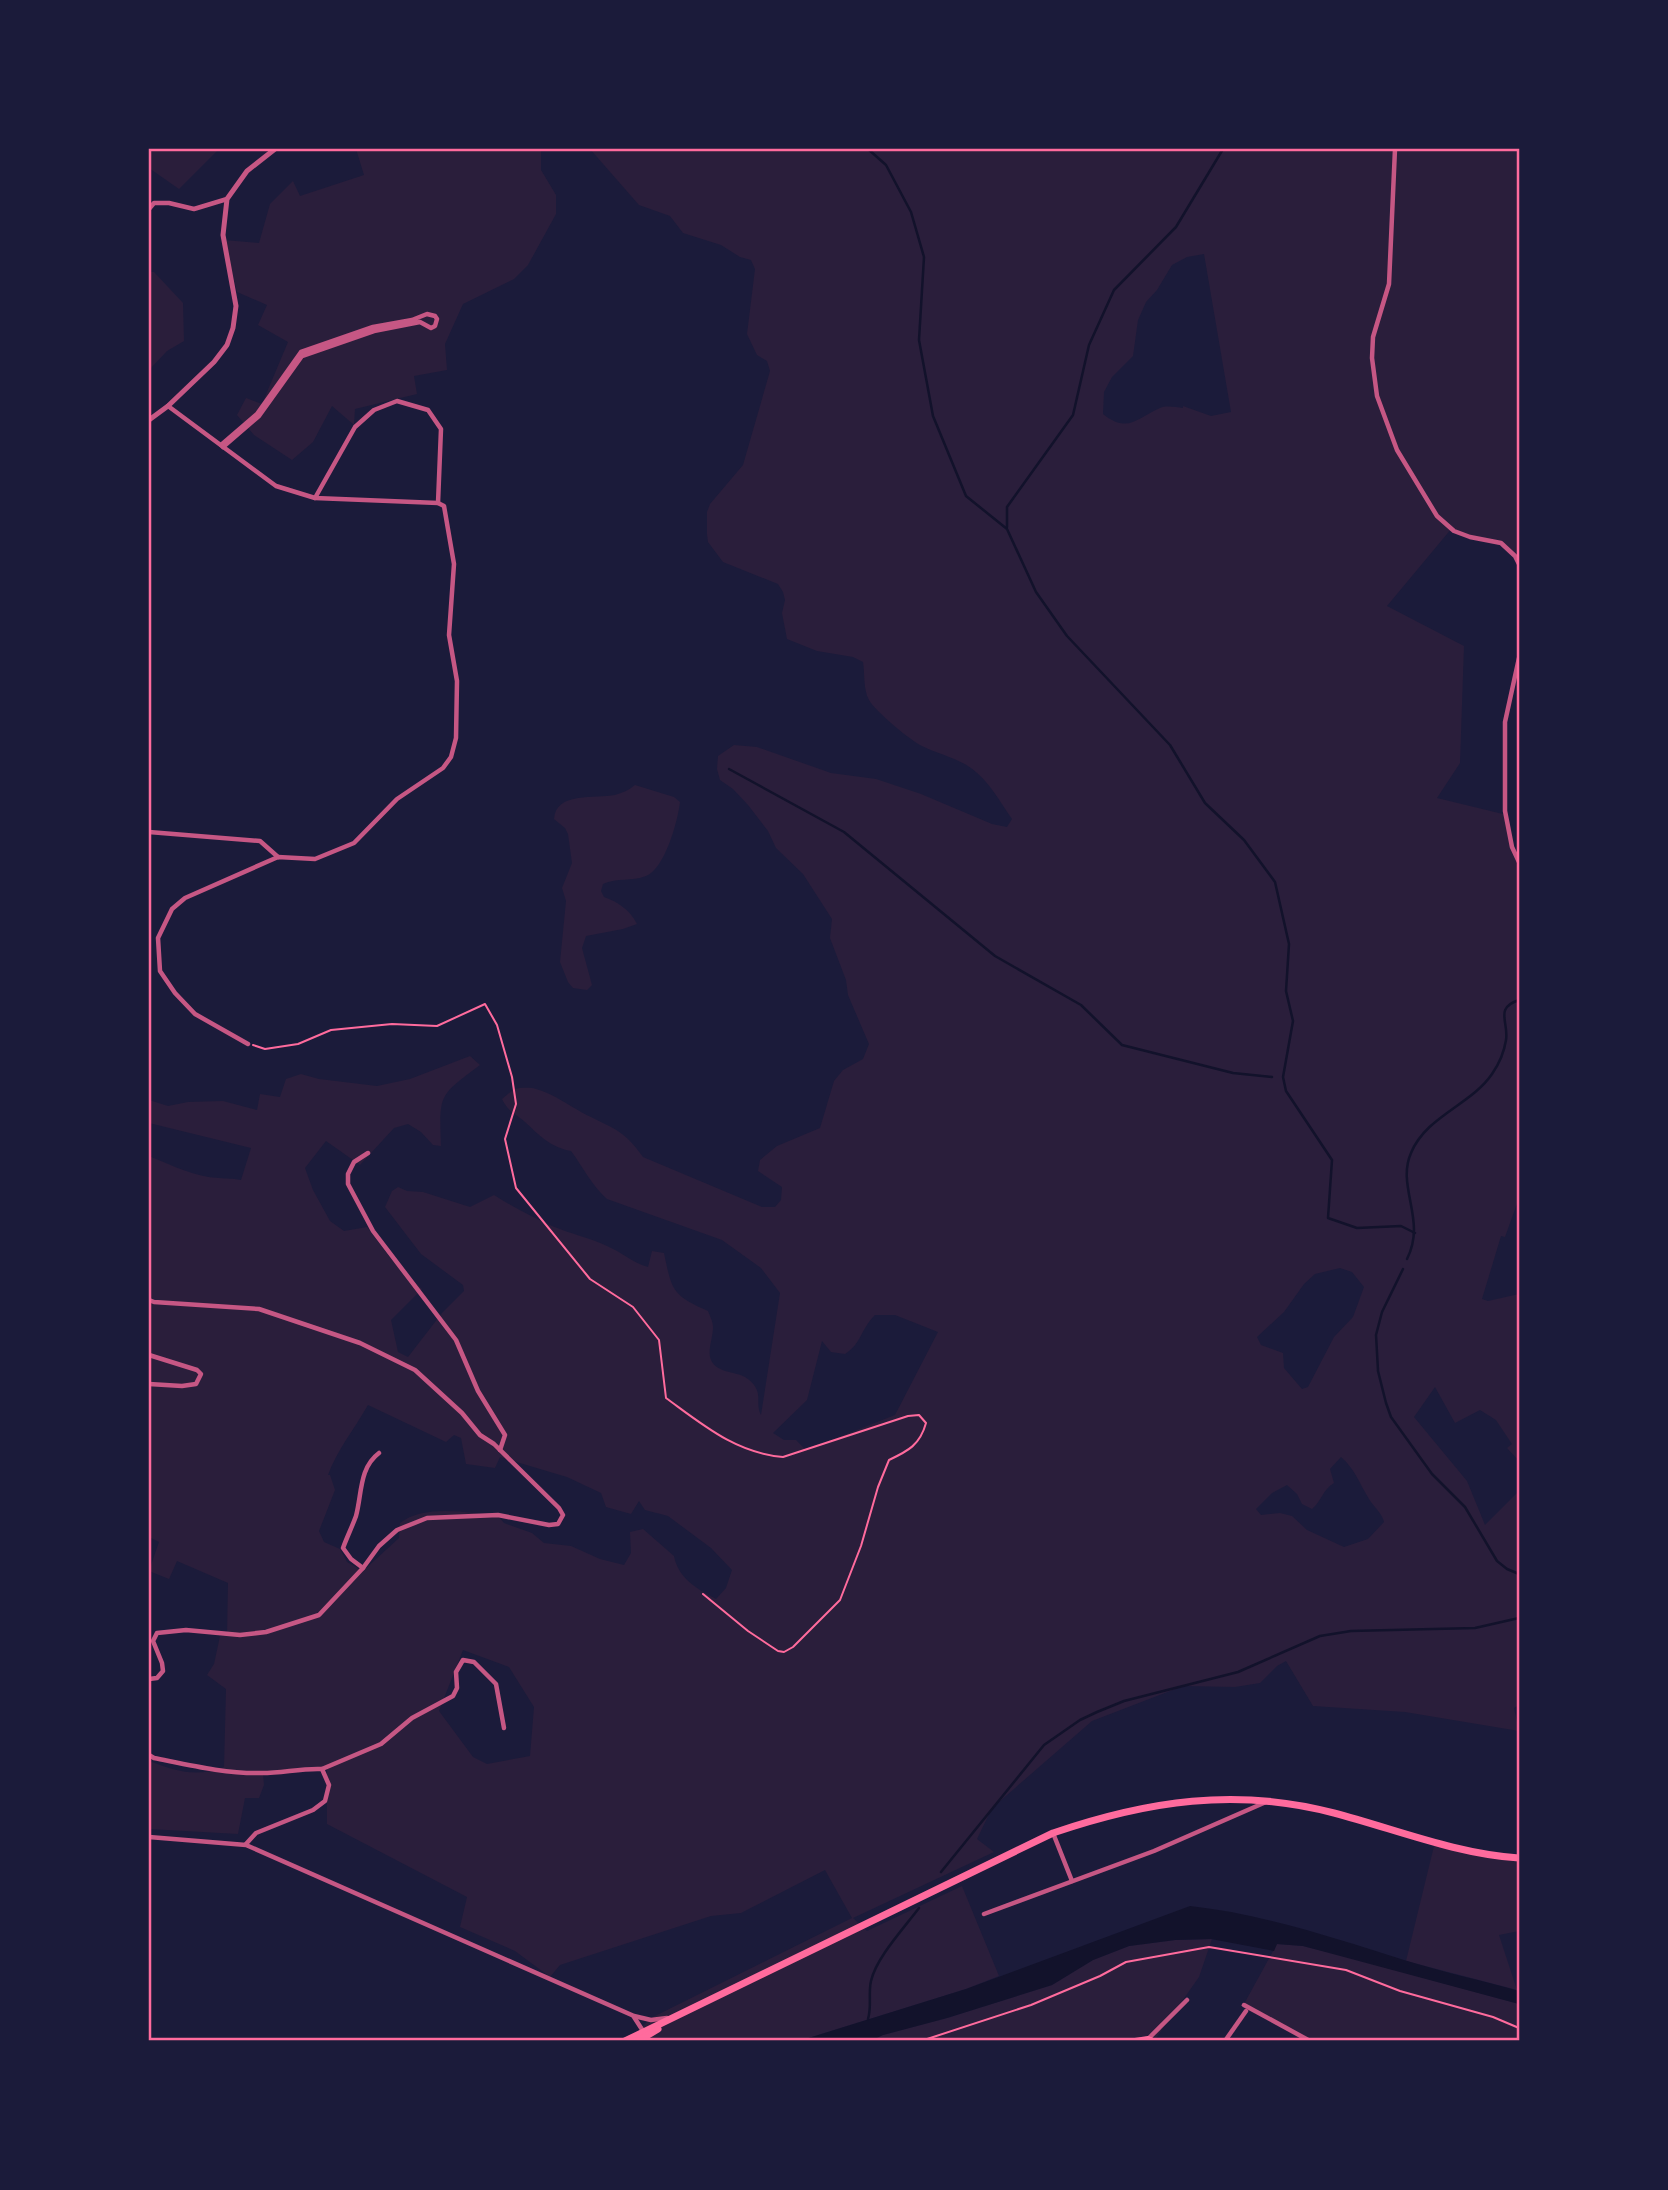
<svg xmlns="http://www.w3.org/2000/svg" width="1668" height="2190" font-family="Lato,sans-serif">
<style>
.green{fill:#2a1e3b;fill-rule:evenodd}
.water{fill:#12122b}
.lines{fill:none;stroke-linecap:round;stroke-linejoin:round}
.stream{stroke:#12122b;stroke-width:2.5}
.path{stroke:#ff6b9d;stroke-width:2}
.minor{stroke:#c65784;stroke-width:4.5}
.tertiary{stroke:#c65784;stroke-width:5}
.secondary{stroke:#ff6b9d;stroke-width:6}
.primary{stroke:#ff6b9d;stroke-width:7}
.neatline{fill:none;stroke:#ff6b9d;stroke-width:2.5}
</style>
<rect width="100%" height="100%" fill="#1b1b3a"/>
<!-- green -->
<g class="green">
<path d="M149 149H219L179 189 149 168Z"/>
<path d="M356 149H541V170L556 195V214L528 265 514 279 463 304 445 344 447 370 414 376 417 394 355 409 354 425 332 406 313 442 292 460 254 435 237 415 246 398 262 404 288 342 258 325 267 305 237 292 224 240 259 243 270 204 293 181 300 196 364 175Z"/>
<path d="M590 149H1519V566L1507 545 1471 538 1452 528 1387 606 1464 646 1460 763 1437 798 1507 815 1510 839 1519 860V1198L1505 1237 1501 1236 1482 1299 1488 1301 1519 1294V1461L1507 1448 1512 1444 1496 1420 1480 1410 1455 1423 1435 1387 1414 1417 1467 1481 1485 1525 1519 1491V1705L1514 1708 1519 1731 1405 1712 1313 1706 1286 1661 1277 1666 1260 1683 1235 1687 1183 1686 1092 1721 992 1808 977 1839 994 1852 853 1918 867 1931 962 1886 999 1976 966 1989 799 2041H628L651 2018 852 1918 825 1870 741 1913 711 1916 560 1965 550 1977 515 1951 460 1927 467 1897 327 1824V1769L263 1774 264 1785 259 1798H245L238 1834 149 1829V1761C176 1771 196 1778 224 1767L226 1689 207 1675 214 1664 220 1636H227L228 1583 177 1561 169 1579 149 1571 159 1542 149 1537V1156C171 1165 195 1177 219 1178 227 1179 232 1178 241 1180L251 1148 149 1123V1100L168 1106 188 1102 223 1101 257 1110 260 1094 280 1097 286 1079 301 1074 319 1079 377 1086 410 1079 470 1056 480 1065C439 1096 439 1093 441 1146L433 1145 421 1132 408 1124 394 1128 360 1165 326 1141 305 1168 313 1190 330 1221 344 1231 367 1227 391 1259 422 1289 391 1320 398 1352 408 1357 442 1313 464 1291 463 1285 421 1254 385 1207 392 1191 398 1187 407 1191 423 1192 470 1207 494 1195C513 1207 532 1217 552 1226 571 1234 591 1238 609 1247 623 1253 633 1263 648 1267L652 1251 664 1253C672 1291 672 1295 708 1311 710 1316 713 1322 713 1327 713 1338 707 1351 711 1360 717 1373 734 1371 745 1377 766 1391 754 1401 761 1415L780 1293 761 1268 722 1240 607 1199C592 1186 583 1167 571 1151 550 1147 540 1136 525 1122 515 1113 509 1113 502 1099L514 1089C521 1088 529 1087 536 1089 551 1093 562 1101 576 1109 606 1127 621 1125 643 1157L762 1207H775L781 1200 782 1187 758 1171 760 1160 777 1146 820 1128 834 1081 843 1070 863 1059 869 1044 848 995 846 980 830 938 832 919 803 874 776 848 768 831 748 805 733 789 720 780 717 769 718 756 734 745 757 747 831 773 876 779 921 794 992 824 1007 827 1012 819C1000 802 989 781 971 768 957 758 938 754 922 746 911 741 874 710 869 700 863 689 865 674 863 662L853 657 817 651 787 639 782 613 785 600 783 592 778 584 723 562 708 542 707 534V512L710 504 743 465 770 371 767 361 757 355 747 334 755 269 751 260 740 257 721 245 683 233 670 216 639 205ZM1204 254 1231 412 1211 416 1183 406V408C1176 407 1166 405 1160 408 1137 418 1128 434 1103 414L1104 392 1112 377 1133 356 1138 320 1146 302 1157 290 1172 265 1187 257ZM1340 1268 1352 1272 1364 1287 1353 1317 1334 1337 1308 1387 1302 1389 1284 1368 1283 1353 1261 1345 1257 1337 1284 1312 1304 1284 1315 1274ZM875 1315H895L938 1332 895 1415 806 1450 796 1440H784L773 1433 807 1400 822 1341 831 1352 845 1354C862 1343 860 1330 875 1315ZM368 1405 446 1442 454 1435 461 1438 466 1464 495 1468 500 1457 567 1477 601 1493 606 1507 631 1514 639 1501 645 1510 668 1516 711 1548 732 1570 726 1588 716 1599C697 1589 678 1578 674 1556L643 1529 630 1532 631 1553 624 1565 600 1559 571 1546 544 1543 532 1533 504 1523 499 1517C470 1512 424 1504 400 1523L399 1538 363 1571 347 1562 340 1549 324 1542 319 1531 335 1490 330 1475H328C337 1450 355 1428 368 1405ZM1341 1457C1355 1469 1359 1483 1369 1499 1374 1507 1382 1513 1384 1522L1368 1539 1344 1547 1307 1530 1292 1516 1280 1513 1261 1515 1256 1509 1272 1493 1287 1485 1297 1494 1302 1504 1312 1509C1322 1501 1322 1490 1334 1483L1330 1469ZM463 1650 509 1667 534 1707 530 1756 487 1764 473 1757 439 1711Z"/>
<path d="M149 272H154L183 303 184 341 167 351 149 370Z"/>
<path d="M635 785 674 797 680 802C678 820 665 869 646 876 632 882 617 877 603 884L601 891 604 897C618 902 630 910 637 924L623 929 586 936 582 948 592 985 587 990 573 988 568 982 560 962 566 901 562 888 572 863 568 834 565 828 554 819C556 791 596 799 615 795 622 793 629 790 635 785Z"/>
<path d="M1435 1842 1519 1857V1931L1499 1935 1517 1990 1406 1961Z"/>
<path d="M1212 1939 1199 1977 1154 2041H870L883 2035 947 2018 1052 1985 1093 1960 1129 1946 1175 1940Z"/>
<path d="M1277 1944 1303 1946 1344 1956 1519 2004V2041H1443L1431 2039 1430 2041H1309L1244 2004Z"/>
</g>
<!-- water -->
<path class="water" d="M1190 1906C1263 1914 1335 1938 1404 1960 1442 1972 1481 1980 1519 1991V2004L1303 1946 1277 1944 1274 1951 1211 1939 1175 1940 1129 1946 1093 1960 1052 1985 947 2018 883 2035 870 2041H799L966 1989Z"/>
<g class="lines">
<!-- stream -->
<g class="stream">
<path d="M868 149 886 165 911 212 924 257 919 340 933 416 966 496 1007 529 1036 592 1067 636 1170 745 1205 803 1244 840 1275 882 1289 944 1286 991 1293 1021 1283 1077 1286 1091 1332 1160 1328 1218 1357 1228 1401 1226 1415 1233"/>
<path d="M1007 527V507L1073 415 1089 345 1114 290 1176 227 1223 149"/>
<path d="M729 769 844 832 995 956 1081 1005 1122 1045 1233 1073 1272 1077"/>
<path d="M1407 1259C1427 1220 1396 1187 1411 1153 1426 1116 1471 1105 1492 1074 1499 1064 1504 1053 1506 1040 1509 1022 1494 1008 1519 1000"/>
<path d="M1403 1269 1382 1312 1376 1335 1378 1371 1386 1403 1391 1417 1432 1474 1465 1507 1497 1561 1507 1569 1519 1574"/>
<path d="M941 1872 1044 1745 1080 1720 1097 1712 1124 1701 1238 1672 1320 1636 1351 1631 1475 1628 1519 1618"/>
<path d="M868 2019C872 2006 868 1994 871 1981 876 1958 904 1928 919 1908"/>
</g>
<!-- path -->
<g class="path">
<path d="M253 1045 265 1049 298 1044 331 1030 392 1024 437 1026 485 1004 497 1025 512 1077 516 1104 505 1139 516 1188 590 1279 633 1307 659 1340 666 1398C703 1425 736 1453 783 1457L908 1416 919 1415 926 1423C920 1445 908 1451 889 1460L878 1487 861 1546 840 1600 793 1647 784 1652 778 1651 748 1631 703 1594"/>
<path d="M921 2041 1031 2005 1100 1976 1126 1962 1209 1947 1346 1970 1400 1991 1493 2017 1519 2028"/>
</g>
<!-- minor -->
<g class="minor">
<path d="M1395 149 1389 284 1373 337 1372 358 1377 396 1397 450 1437 516 1454 531 1470 537 1501 543 1515 556 1519 564"/>
<path d="M149 209 154 203H169L194 209 227 199"/>
<path d="M168 406 276 486 315 498 438 503 444 506 454 564 449 635 457 681 456 738 451 757 443 768 397 799 354 843 315 859 278 857 185 898 172 909 158 938 160 971 175 993 195 1014 248 1044"/>
<path d="M221 445 257 414 301 352 373 327 412 320 427 314 435 316 437 319 435 326 431 328 420 322 374 331 302 356 259 416 223 447"/>
<path d="M315 498 355 427 374 410 397 401 428 410 441 429 438 503"/>
<path d="M1519 658 1505 722V811L1512 847 1519 862"/>
<path d="M149 832 260 841 278 857"/>
<path d="M368 1153 354 1162 348 1174V1184L373 1231 456 1340 478 1391 505 1435 500 1450"/>
<path d="M149 1300 154 1302 259 1309 360 1343 415 1370 462 1413 480 1435 494 1444 559 1508 563 1515 558 1524 549 1525 498 1515 427 1518 397 1530 379 1546 363 1568 319 1615 266 1632 240 1635 186 1630 157 1633 153 1641 162 1663 163 1671 157 1678 149 1679"/>
<path d="M149 1355 197 1370 201 1374 196 1384 182 1386 149 1384"/>
<path d="M363 1568 351 1559 343 1548C347 1537 352 1527 356 1516 362 1494 359 1468 379 1453"/>
<path d="M149 1755 154 1758C189 1765 226 1774 262 1773 283 1773 301 1768 322 1769L329 1785 325 1801 313 1810 256 1833 246 1844"/>
<path d="M322 1769 381 1744 412 1718 453 1696 457 1688 456 1672 463 1660 474 1662 496 1684 504 1728"/>
<path d="M1053 1833 1072 1881"/>
<path d="M149 1837 246 1845 634 2016 651 2020 667 2018"/>
<path d="M984 1914 1154 1851 1266 1802"/>
<path d="M1244 2005 1310 2041"/>
<path d="M634 2017 643 2031"/>
<path d="M1148 2039 1187 2000"/>
<path d="M1225 2041 1246 2011"/>
</g>
<!-- tertiary -->
<path class="tertiary" d="M149 420 168 406 214 362 227 345 233 328 236 306 223 235 227 199 247 171 275 149"/>
<!-- secondary -->
<path class="secondary" d="M1135 2041 1148 2039 1153 2041"/>
<!-- primary -->
<g class="primary">
<path d="M625 2041 1053 1833C1147 1801 1236 1787 1334 1813 1395 1829 1456 1854 1519 1858"/>
<path d="M638 2041 658 2029"/>
</g>
</g>
<!-- border -->
<rect width="1668" height="2190" fill="none" stroke="#1b1b3a" stroke-width="301"/>
<rect x="150" y="150" width="1368" height="1889" class="neatline"/>
</svg>
